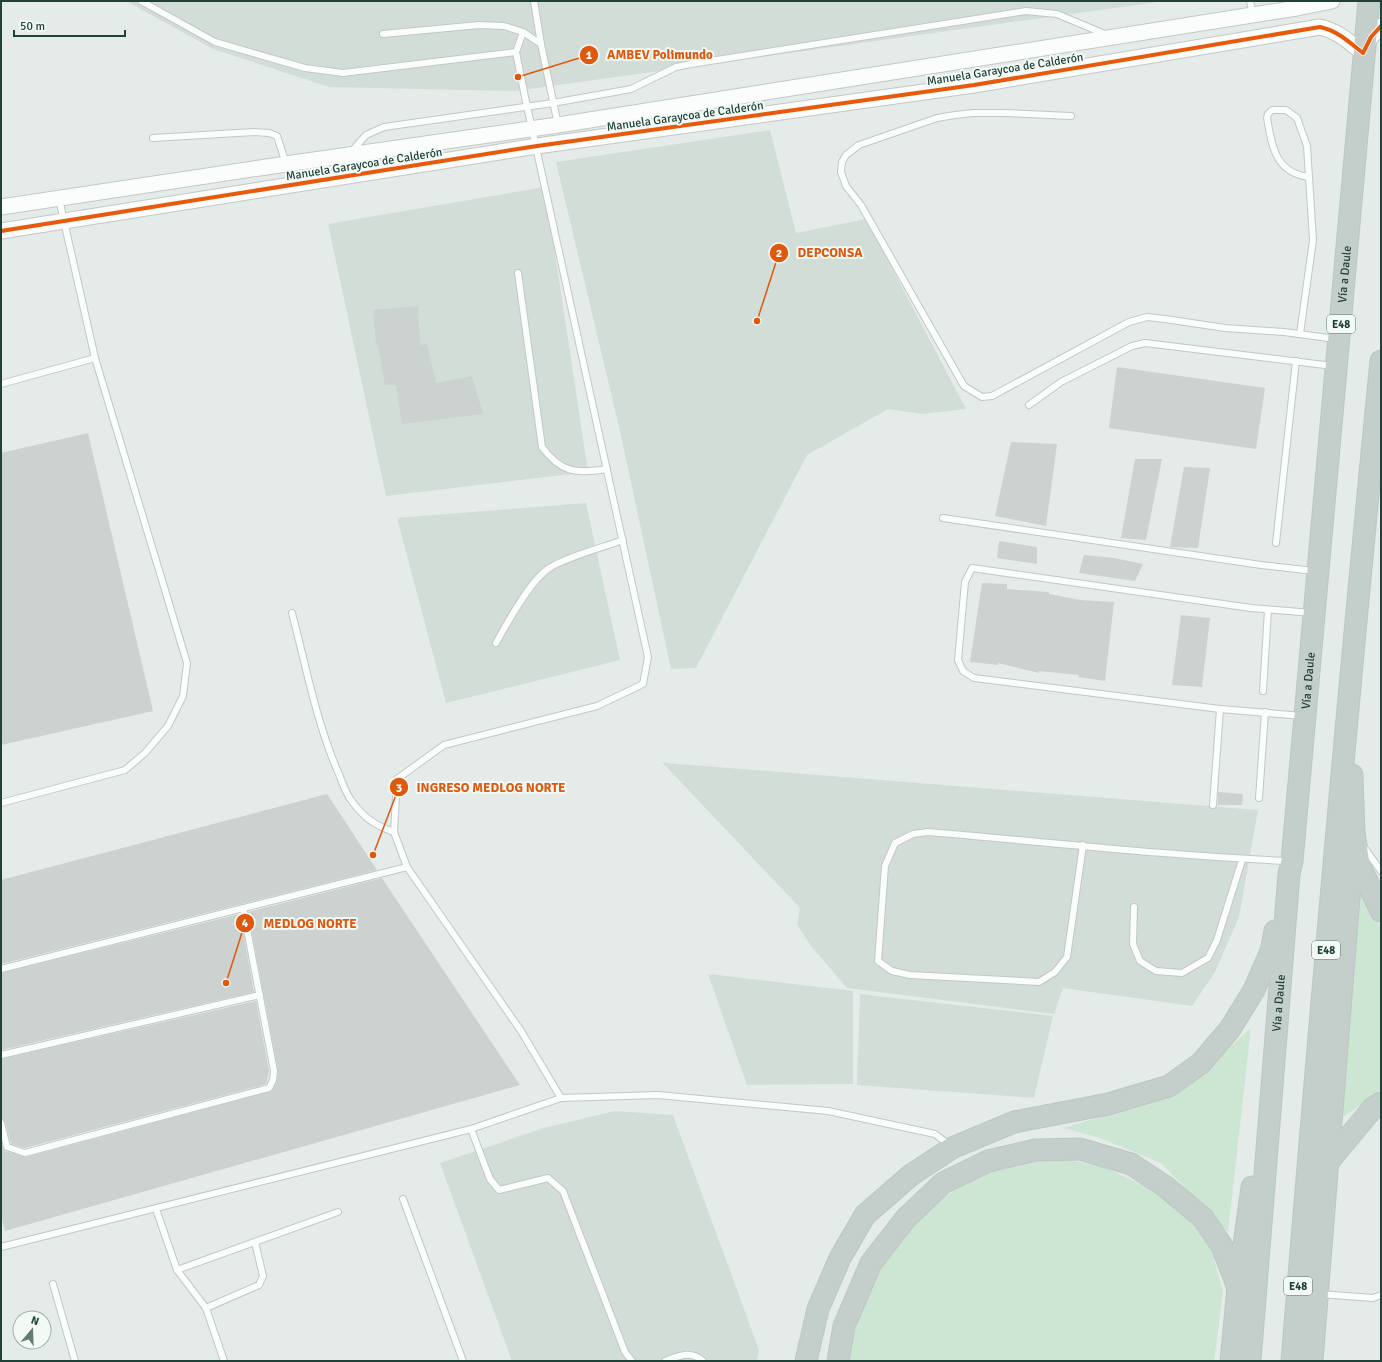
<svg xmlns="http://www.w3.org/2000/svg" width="1382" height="1362" font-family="Signika,sans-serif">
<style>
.built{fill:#d2ddd8}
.green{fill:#cde6d3}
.building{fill:#ccd2cf}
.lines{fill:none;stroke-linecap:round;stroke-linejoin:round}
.service-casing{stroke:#c2c8c5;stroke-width:8}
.tertiary-casing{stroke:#c2c8c5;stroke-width:17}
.trunk-casing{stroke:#bcc7c4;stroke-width:23}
.service{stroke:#fbfcfc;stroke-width:6}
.tertiary{stroke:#fbfcfc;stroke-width:15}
.trunk{stroke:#c4ceca;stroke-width:21}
.cycleway-casing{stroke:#f3faf6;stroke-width:6}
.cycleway{stroke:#e8590c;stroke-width:4}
.labels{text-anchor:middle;stroke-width:4;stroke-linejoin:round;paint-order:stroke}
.shield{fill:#f3faf6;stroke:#5f7870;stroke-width:1}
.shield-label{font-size:11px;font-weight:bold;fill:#204137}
.street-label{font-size:12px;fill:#204137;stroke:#f3faf6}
.leader{fill:none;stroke:#de580e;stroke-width:1.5}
.callout-dot{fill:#de580e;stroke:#f3faf6;stroke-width:1.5}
.mark-label{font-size:12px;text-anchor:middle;font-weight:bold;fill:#fff}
.callout-label{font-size:13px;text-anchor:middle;font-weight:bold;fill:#de580e;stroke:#f3faf6;stroke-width:4;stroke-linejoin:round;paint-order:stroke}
</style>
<rect width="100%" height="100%" fill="#e5ebe8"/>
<!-- built -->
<g class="built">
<path d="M126 1H1165L515 91 329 87 213 49Z"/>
<path d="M770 130 796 233 866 219 966 409 922 414 888 409 807 455 696 668 671 669 620 431 556 162Z"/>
<path d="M545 187 588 472 386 496 328 224Z"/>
<path d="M586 503 620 660 446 703 397 518Z"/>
<path d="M662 762 666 763 1258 810 1239 917 1215 972 1192 1006 1063 988 1054 1014 847 988 811 946 797 924 800 908Z"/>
<path d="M708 974 853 991V1084L747 1085Z"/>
<path d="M860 994 1053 1016 1034 1098 857 1085Z"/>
<path d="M615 1111 673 1115 759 1350 757 1361H512L440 1163 544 1128Z"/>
</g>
<!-- green -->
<g class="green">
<path d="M1357 874 1381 929V1090L1339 1120Z"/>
<path d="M1251 1028 1228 1232 1161 1163 1100 1138 1063 1128 1163 1099 1209 1066Z"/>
<path d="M1062 1158 1106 1168 1149 1188 1181 1208 1211 1248 1223 1292 1214 1361H847L848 1340 878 1269 905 1235 939 1201 975 1177 1014 1163Z"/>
</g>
<!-- building -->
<g class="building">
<path d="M418 306 420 345 427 344 436 383 472 376 483 414 402 424 396 385H385L378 345H376L373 310Z"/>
<path d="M1117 367 1265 388 1256 449 1109 428Z"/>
<path d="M88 433 153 711 1 745V453Z"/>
<path d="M1011 442 1057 444 1046 526 995 516Z"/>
<path d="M1135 459H1162L1146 540 1121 538Z"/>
<path d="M1184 467 1210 468 1198 548 1170 547Z"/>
<path d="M999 541 1037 547V564L997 558Z"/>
<path d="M1084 555 1114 558 1143 564 1135 581 1079 573Z"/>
<path d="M982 583 1007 584V589L1049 592V594L1080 600 1114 602 1105 681 1078 677 1079 675 1039 671V673L998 663V665L970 662Z"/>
<path d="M1181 615 1210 618 1202 687 1172 685Z"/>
<path d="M1218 792 1243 794 1242 805H1218Z"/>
<path d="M327 794 377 870 1 964V880Z"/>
<path d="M382 878 520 1085 5 1231 1 1215V1142L5 1151 26 1157 272 1091 277 1082 278 1070 248 912Z"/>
<path d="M240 914 254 992 1 1050V973Z"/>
<path d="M256 1001 269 1071 266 1084 25 1148 11 1144 5 1122 1 1119V1059Z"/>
</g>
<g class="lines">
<defs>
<g id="service">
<path d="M141 1 215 42 305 68 343 73 516 52"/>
<path d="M534 1 541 44"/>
<path d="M1250 1 1253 15"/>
<path d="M523 32 516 52 525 97 648 657 643 684 597 706 444 745 397 779 394 832 407 867 521 1031 561 1098"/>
<path d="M383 34 479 25 504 26 523 32 541 44 558 125"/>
<path d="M1071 116 1005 113H973L955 115 937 118 859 145 846 155 842 162 841 172 846 186 861 205 964 386 982 397 992 396 1129 322 1147 317 1165 319 1225 328 1284 332 1336 339"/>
<path d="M153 138 254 132 269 133 277 136 286 164"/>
<path d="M352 151 366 135 384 127 553 103 631 89 676 67 691 64 1026 11 1057 14 1107 35"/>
<path d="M518 273 542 447C561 473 576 474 607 469"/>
<path d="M1300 334 1313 240 1307 146 1297 118 1286 110H1272L1268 114 1267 118C1272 146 1275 172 1308 177"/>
<path d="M1 384 95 358"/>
<path d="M1029 405 1061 382 1132 346 1145 343 1333 366"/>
<path d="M943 518 1261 565 1314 571"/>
<path d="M1276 543 1296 361"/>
<path d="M292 613C306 666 316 721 338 772 342 781 345 792 351 800 363 817 374 825 394 832"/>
<path d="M496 643C507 623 532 577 551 567 570 556 601 548 623 540"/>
<path d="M1263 691 1268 610"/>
<path d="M1303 716 1220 709 974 678 963 671 958 660 965 582 972 568 1251 608 1312 613"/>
<path d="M1259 798 1265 712"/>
<path d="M1 803 125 770 145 753 168 726 183 696 187 663 95 358 59 199"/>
<path d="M1213 805 1220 709"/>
<path d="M1083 845 1067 957 1055 972 1039 982 910 975 892 971 878 961 885 866 895 843 913 834 928 832C1048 842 1168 856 1288 861"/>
<path d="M1363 846 1381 871"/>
<path d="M1134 907 1133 944 1140 961 1156 971 1182 973 1208 958 1217 940 1242 860"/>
<path d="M1 969 407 867"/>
<path d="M1 1055 260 995"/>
<path d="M1 1123 7 1147 25 1153 269 1088 273 1080 274 1071 243 908"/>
<path d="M471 1129 490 1179 499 1190 548 1178 563 1191 625 1352 632 1361"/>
<path d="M403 1199 463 1361"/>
<path d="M156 1209 177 1270 206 1308 224 1361"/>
<path d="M1 1247 471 1129 561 1098 658 1095 828 1111 935 1134 949 1145"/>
<path d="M177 1270 338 1212"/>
<path d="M53 1284 75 1361"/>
<path d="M1320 1294 1373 1298 1381 1295"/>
<path d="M206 1308 259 1285 263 1276 255 1242"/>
<path d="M665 1361C679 1356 690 1350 703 1361"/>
</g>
<g id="tertiary">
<path d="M1 207 286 164 558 125 1297 8 1332 1"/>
<path d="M1 231 537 146 974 85 1320 27C1338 31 1349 42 1363 53L1371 37 1381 26"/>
</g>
<g id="trunk">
<path d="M1352 775 1354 833 1359 864 1381 911"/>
<path d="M1329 1161 1373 1108 1381 1103"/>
<path d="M806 1361 818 1309 840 1258 865 1215 911 1175 952 1148 1014 1122 1108 1104 1169 1086 1201 1063 1230 1029 1254 990 1271 951 1275 931"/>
<path d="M838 1361 844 1326 871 1263 906 1218 943 1183 988 1161 1035 1150 1080 1149 1131 1164 1166 1187 1203 1218 1222 1246 1238 1288"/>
<path d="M1231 1361 1238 1288 1252 1187"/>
<path id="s1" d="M1250 1361 1289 874 1292 861 1369 1"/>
<path d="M1292 1361C1319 1028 1348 694 1381 361"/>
<path d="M1312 1361 1354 833"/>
</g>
</defs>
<!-- service casing -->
<use href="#service" class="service-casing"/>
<!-- tertiary casing -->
<use href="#tertiary" class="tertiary-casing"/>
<!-- trunk casing -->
<use href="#trunk" class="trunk-casing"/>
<!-- service -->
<use href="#service" class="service"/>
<!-- tertiary -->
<use href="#tertiary" class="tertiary"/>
<!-- trunk -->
<use href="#trunk" class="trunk"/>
<defs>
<path id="cycleway" d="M1 231 537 146 974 85 1320 27C1338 31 1349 42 1363 53L1371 37 1381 26"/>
</defs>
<!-- cycleway casing -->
<use href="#cycleway" class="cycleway-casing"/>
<!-- cycleway -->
<use href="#cycleway" class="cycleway"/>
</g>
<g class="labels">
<!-- shield labels -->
<g class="shield">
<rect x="1327" y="315" width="28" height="18" rx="3"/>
<rect x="1312" y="941" width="28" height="18" rx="3"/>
<rect x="1284" y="1277" width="28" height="18" rx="3"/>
</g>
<g class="shield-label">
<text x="1341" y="328">E48</text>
<text x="1326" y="954">E48</text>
<text x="1298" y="1290">E48</text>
</g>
<!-- street labels -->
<g class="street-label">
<text transform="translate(1005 69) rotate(-9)" y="4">Manuela Garaycoa de Calderón</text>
<text transform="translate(685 116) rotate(-8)" y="4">Manuela Garaycoa de Calderón</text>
<text transform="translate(364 164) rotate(-9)" y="4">Manuela Garaycoa de Calderón</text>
<text dy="4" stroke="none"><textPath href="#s1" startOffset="1091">Vía a Daule</textPath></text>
<text dy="4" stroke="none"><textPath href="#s1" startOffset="683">Vía a Daule</textPath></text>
<text dy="4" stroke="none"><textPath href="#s1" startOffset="359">Vía a Daule</textPath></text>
</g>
</g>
<!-- callouts -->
<path class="leader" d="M518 77L589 55M757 321L779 253M373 855L399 787M226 983L245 923"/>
<g class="callout-dot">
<circle cx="518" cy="77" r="4"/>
<circle cx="757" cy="321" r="4"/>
<circle cx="373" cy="855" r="4"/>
<circle cx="226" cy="983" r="4"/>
<circle cx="589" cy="55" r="10"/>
<circle cx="779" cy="253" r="10"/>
<circle cx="399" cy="787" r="10"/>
<circle cx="245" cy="923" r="10"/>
</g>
<g class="mark-label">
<text x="589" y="59">1</text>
<text x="779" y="257">2</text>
<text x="399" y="792">3</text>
<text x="245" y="927">4</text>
</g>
<g class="callout-label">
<text x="660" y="59">AMBEV Polimundo</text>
<text x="830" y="257">DEPCONSA</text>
<text x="491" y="792">INGRESO MEDLOG NORTE</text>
<text x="310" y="928">MEDLOG NORTE</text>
</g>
<!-- border -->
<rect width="1382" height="1362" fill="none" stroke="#204137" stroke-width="4"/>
<!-- north arrow -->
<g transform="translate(32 1330) rotate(19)"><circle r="19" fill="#f3faf6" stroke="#9fb0aa"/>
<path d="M0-3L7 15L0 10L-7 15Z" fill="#657c75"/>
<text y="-6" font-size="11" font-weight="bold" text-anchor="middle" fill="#204137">N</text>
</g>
<!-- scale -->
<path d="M14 30v6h111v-6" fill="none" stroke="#204137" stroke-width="2"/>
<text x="20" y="30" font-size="12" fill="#204137" stroke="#f3faf6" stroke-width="3" paint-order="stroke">50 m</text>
</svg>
